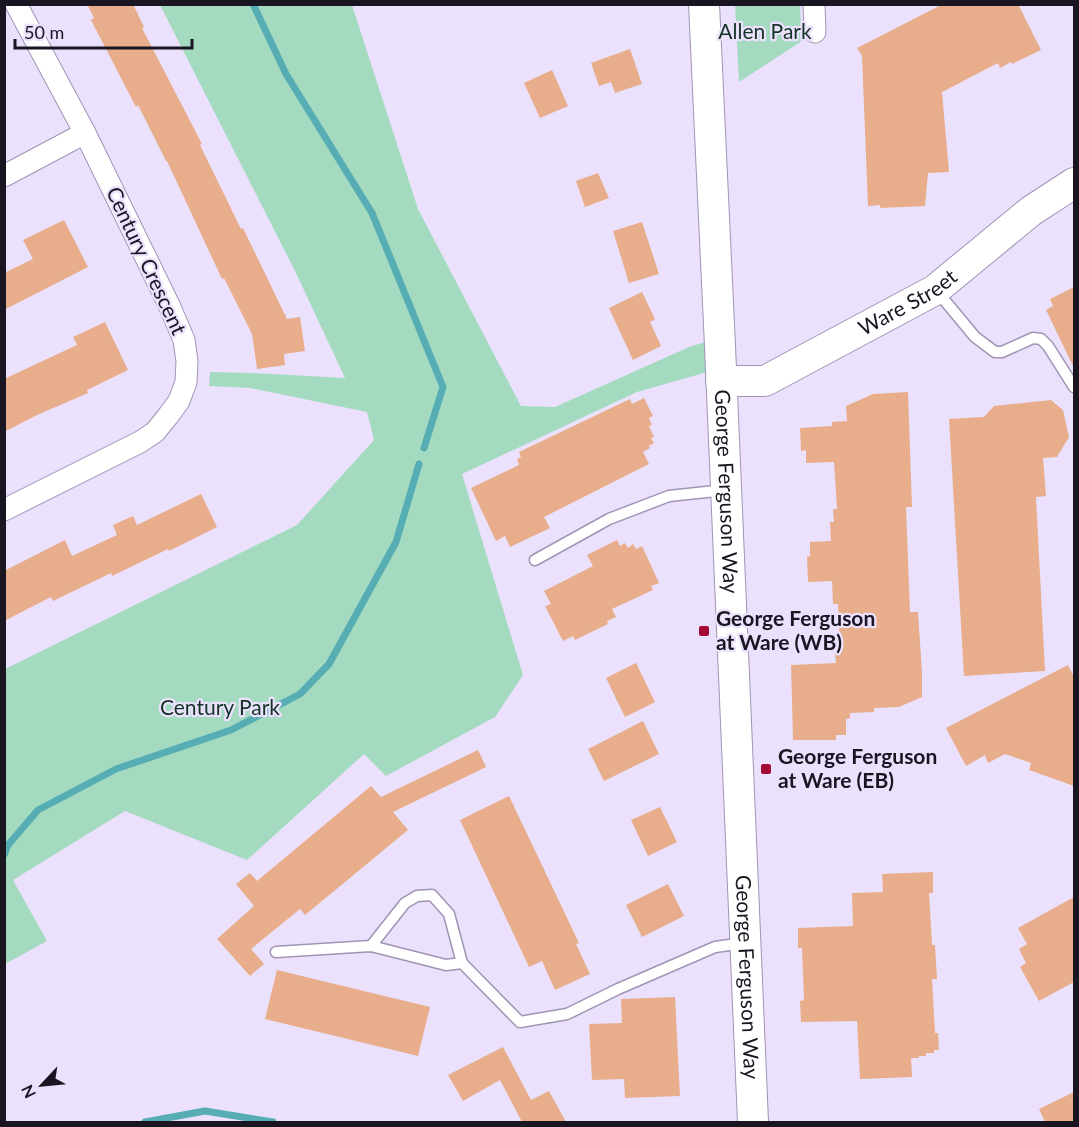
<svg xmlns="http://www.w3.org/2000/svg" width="1079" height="1127" font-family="Lato,sans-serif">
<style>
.green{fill:#a4dbc0}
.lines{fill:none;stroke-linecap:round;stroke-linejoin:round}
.stream{stroke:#57adb4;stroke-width:7}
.building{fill:#e8ad8b}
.lane-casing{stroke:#a094b5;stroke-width:13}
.street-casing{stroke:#a094b5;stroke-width:23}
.secondary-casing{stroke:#a094b5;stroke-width:32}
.lane{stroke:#fff;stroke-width:10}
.street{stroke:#fff;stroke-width:21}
.secondary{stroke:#fff;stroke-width:30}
.poi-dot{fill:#a40834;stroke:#ebe1fd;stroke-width:2}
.labels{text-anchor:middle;stroke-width:4.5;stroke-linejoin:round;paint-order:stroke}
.park-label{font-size:21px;fill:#133325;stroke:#ebe1fd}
.street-label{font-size:21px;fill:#191521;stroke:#ebe1fd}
.poi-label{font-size:21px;font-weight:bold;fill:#191521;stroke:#ebe1fd;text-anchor:start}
</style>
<rect width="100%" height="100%" fill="#ebe1fd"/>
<!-- green -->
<g class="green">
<path d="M160 5H352L418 209 521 406 555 407 689 347 716 339 718 369 637 392 462 474 523 675 495 717 386 776 364 754 247 860 125 811 13 880 47 941 5 964V669L297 525 374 440 367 412 250 388 209 386 210 372 252 373 345 378 295 271Z"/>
<path d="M735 5H800L802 41 739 82Z"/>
</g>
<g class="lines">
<!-- stream -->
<g class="stream">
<path d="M253 4 286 74 372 213 443 387 424 448"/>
<path d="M4 855 8 845 38 810 116 769 231 730 300 694 329 664 396 542 419 464"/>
<path d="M145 1122 205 1111 273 1122"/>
</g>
</g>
<!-- building -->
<g class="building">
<path d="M87 4H133L144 27 142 28 202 144 200 145 241 229 243 228 287 319 300 317 305 351 284 354 285 365 257 369 252 334 224 278 222 279 167 161H166L138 105 136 107 91 20 94 18Z"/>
<path d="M943 4H1018L1041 50 1012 64 1011 62 1000 68 998 63 942 92 949 172 928 173 925 206 880 208V205L868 206 862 56 857 48Z"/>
<path d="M630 49 642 84 615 93 611 82 599 86 591 63Z"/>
<path d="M552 70 568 106 540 118 524 83Z"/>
<path d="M598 173 609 198 585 207 576 181Z"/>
<path d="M64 220 88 267 4 310V273L33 259 23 240Z"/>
<path d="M642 222 659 274 629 283 613 231Z"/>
<path d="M1074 287V368L1046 310 1053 306 1050 299Z"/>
<path d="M642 292 655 319 650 322 661 346 633 360 609 308Z"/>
<path d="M105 322 128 370 87 390 88 393 37 415 4 432V379L77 345 73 337Z"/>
<path d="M908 392 912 507H906L910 612H918L922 672V697L899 707 874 708V712L850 713V718L846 719V735H836V740H793L791 665 836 663 835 652H840L838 604H833L832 581 808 582 807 556 810 557V542L831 541 830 522H834L833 509H837L834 462 806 463V450L801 451 800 428 832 426V422L847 421 846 406 873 394Z"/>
<path d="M644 398 653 416 649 418 652 425 649 426 654 437 651 438 654 443 649 446 650 448 643 452 649 464 544 517 550 528 510 547 505 536 496 541 471 488 519 465 517 459 521 457 519 452 630 399 632 404Z"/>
<path d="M1051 400 1063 410 1069 437 1057 457 1043 458 1046 496 1036 497 1045 671 964 676 949 419 984 417 994 406Z"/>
<path d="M201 494 217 527 169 551 168 549 112 576 111 573 53 601 51 597 4 621V571L65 540 72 556 117 535 113 525 133 516 137 525Z"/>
<path d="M617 540 620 546 625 543 628 548 633 544 636 549 642 546 659 583 651 586 653 590 612 609 616 617 607 621 608 624 575 640 573 636 563 641 545 606 551 604 544 591 593 566 587 555Z"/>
<path d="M636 663 655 702 625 717 606 678Z"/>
<path d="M1068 665 1074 677V786L1029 770 1031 763 1005 754 988 763 985 755 966 766 946 728Z"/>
<path d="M643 721 659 754 604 781 588 749Z"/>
<path d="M478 750 486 767 393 812 408 830 305 915 300 909 251 949 264 964 250 976 217 939 254 906 236 884 250 873 257 881 371 786 381 797Z"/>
<path d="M509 796 579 943 576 944 590 974 555 990 542 961 529 967 460 820Z"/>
<path d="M660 807 677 842 648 856 631 820Z"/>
<path d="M933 872V893H929L932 945H935L937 979H932L935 1033H938L939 1050H934V1053H926V1056H919V1058H911L912 1077 860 1079 857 1021 801 1022 800 1001 804 1000 802 948H798V928L853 926 852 893 883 892 882 874Z"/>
<path d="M668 884 684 916 642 937 626 905Z"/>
<path d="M1074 897V982L1039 1001 1020 967 1026 963 1019 949 1027 944 1018 928Z"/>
<path d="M277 970 430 1007 418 1056 265 1019Z"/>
<path d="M675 997 680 1096 625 1098 624 1079 592 1080 589 1024 622 1023 621 999Z"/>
<path d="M503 1047 531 1100 549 1091 566 1122H522L500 1080 463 1101 448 1075Z"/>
<path d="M1074 1092V1122H1045L1039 1109Z"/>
</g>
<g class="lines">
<defs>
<g id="lane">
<path d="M936 290 975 337 995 352H1002L1033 338 1041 339 1048 346 1074 387"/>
<path d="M535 560 609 519 669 496 725 490"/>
<path d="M371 946 405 903 417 896 432 895 449 914 462 963 520 1022 567 1014 618 989 715 947 744 943"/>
<path d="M276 952 371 946 446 965 462 963"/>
</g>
<g id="street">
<path d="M814 4 815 32"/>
<path d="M4 176 85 133"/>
<path d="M4 510 140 442 155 432 168 416 179 401 186 382 187 361 184 340 169 305 85 133 16 4"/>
</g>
<g id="secondary">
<path id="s1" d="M704 4 720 346 753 1122"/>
<path id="s2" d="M721 381H765L935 290 1031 211 1074 183"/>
</g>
</defs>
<!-- lane casing -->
<use href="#lane" class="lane-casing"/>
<!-- street casing -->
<use href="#street" class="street-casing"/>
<!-- secondary casing -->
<use href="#secondary" class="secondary-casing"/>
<!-- lane -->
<use href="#lane" class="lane"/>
<!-- street -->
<use href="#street" class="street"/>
<!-- secondary -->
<use href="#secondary" class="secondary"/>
</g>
<!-- markers -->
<g class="poi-dot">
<rect x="698" y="625" width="12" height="12" rx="3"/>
<rect x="760" y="763" width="12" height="12" rx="3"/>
</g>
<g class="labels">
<!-- park labels -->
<g class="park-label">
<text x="765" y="39">Allen Park</text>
<text x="220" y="715">Century Park</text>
</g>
<!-- street labels -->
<g class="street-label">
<text transform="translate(146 261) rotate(65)" y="7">Century Crescent</text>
<text dy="7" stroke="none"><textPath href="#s2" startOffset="207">Ware Street</textPath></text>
<text dy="7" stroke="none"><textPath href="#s1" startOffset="488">George Ferguson Way</textPath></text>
<text dy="7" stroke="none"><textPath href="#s1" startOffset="974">George Ferguson Way</textPath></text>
</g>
<!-- poi labels -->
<g class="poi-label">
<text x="716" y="626">George Ferguson<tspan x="716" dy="24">at Ware (WB)</tspan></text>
<text x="778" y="764">George Ferguson<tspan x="778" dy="24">at Ware (EB)</tspan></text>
</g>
</g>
<!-- border -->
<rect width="1079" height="1127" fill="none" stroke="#191521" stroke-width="12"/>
<!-- north arrow -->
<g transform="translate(42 1085) rotate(244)" stroke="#ebe1fd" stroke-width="4.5" paint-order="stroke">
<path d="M0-4.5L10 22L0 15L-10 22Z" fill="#191521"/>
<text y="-9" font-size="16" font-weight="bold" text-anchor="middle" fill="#191521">N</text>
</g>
<!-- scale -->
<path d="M15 39v9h177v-9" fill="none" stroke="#191521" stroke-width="3"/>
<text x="24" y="39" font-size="18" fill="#191521" stroke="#ebe1fd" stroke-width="4.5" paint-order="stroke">50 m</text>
</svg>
